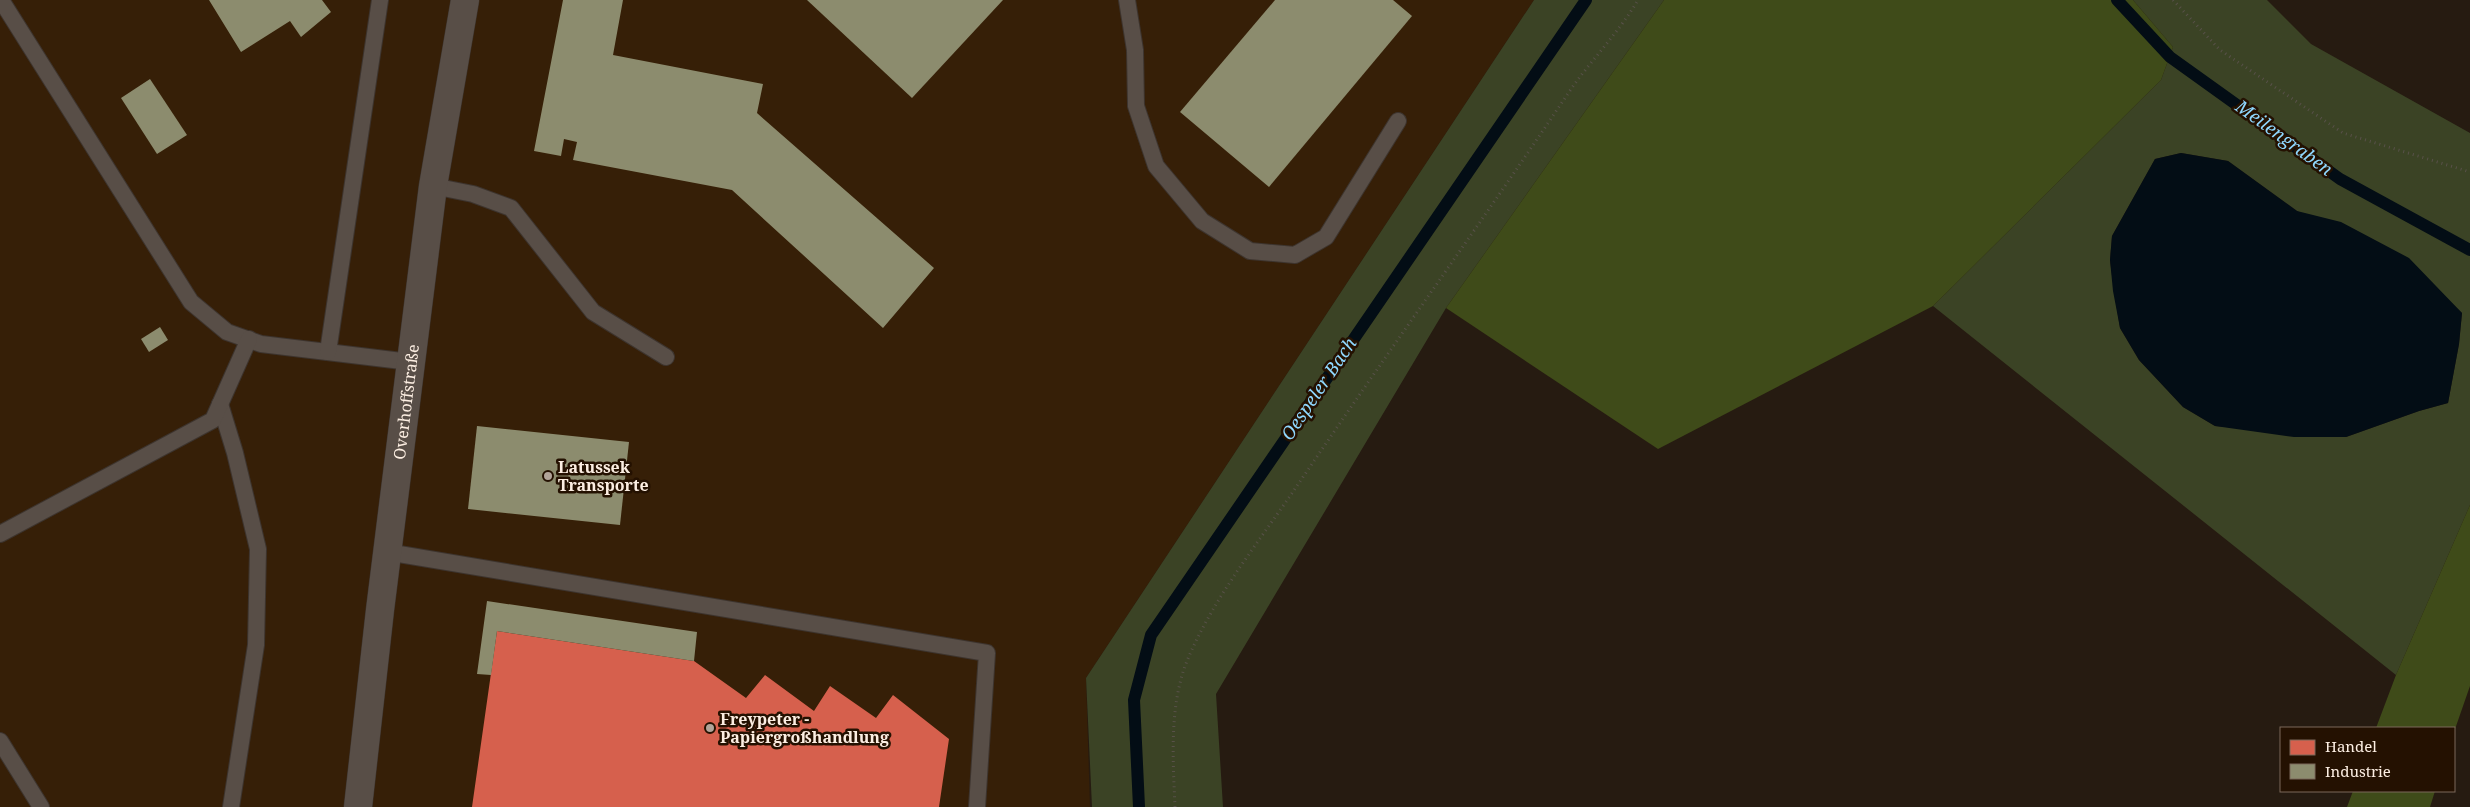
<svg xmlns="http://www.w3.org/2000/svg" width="2470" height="807" font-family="'Noto Serif',serif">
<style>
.built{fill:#361f07}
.green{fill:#3b4325;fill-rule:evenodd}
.forest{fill:#3f4b19}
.water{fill:#030d15}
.shops{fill:#d6604d}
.industry{fill:#8c8c6e}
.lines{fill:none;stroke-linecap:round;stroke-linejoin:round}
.stream{stroke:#030d15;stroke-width:12}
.service-casing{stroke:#3d342e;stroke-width:18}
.minor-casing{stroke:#3d342e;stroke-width:29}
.path{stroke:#585149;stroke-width:3;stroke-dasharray:1 4;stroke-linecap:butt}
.service{stroke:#584e47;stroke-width:16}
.minor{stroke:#584e47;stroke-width:28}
.poi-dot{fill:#b1a499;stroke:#241101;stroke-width:2}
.labels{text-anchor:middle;stroke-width:5;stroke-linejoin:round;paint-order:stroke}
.street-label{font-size:16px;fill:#fceee2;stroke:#241101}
.poi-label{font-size:16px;font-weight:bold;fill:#fceee2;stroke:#241101;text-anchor:start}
.water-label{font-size:18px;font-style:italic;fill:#8fd7fe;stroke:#241101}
</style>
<rect width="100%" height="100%" fill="#261b11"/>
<!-- built -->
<path class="built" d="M0 0H1534L1086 678 1090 807H0Z"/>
<!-- green -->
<g class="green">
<path d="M1534 0H1664L1446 308 1216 694 1223 807H1092L1086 678Z"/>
<path d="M2133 0H2267L2311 44 2470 133V505L2396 675 1933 306 2161 80 2173 47ZM2181 153 2228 161 2297 211 2444 296 2462 313 2459 344 2448 403 2419 411 2346 437 2215 426 2183 407 2139 360 2120 328 2114 291 2110 260 2112 236 2155 159Z"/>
</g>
<!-- forest -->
<g class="forest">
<path d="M1664 0H2133L2173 47 2161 80 1933 306 1658 449 1446 308Z"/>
<path d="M2470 505V686L2454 732V728H2376L2396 675Z"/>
<path d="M2353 791H2435L2430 807H2347Z"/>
</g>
<!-- water -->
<path class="water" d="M2181 153 2228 161 2297 211 2341 222 2409 258 2462 313 2459 344 2448 403 2419 411 2346 437H2294L2215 426 2183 407 2139 360 2120 328 2113 291 2110 260 2112 236 2155 159Z"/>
<!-- shops -->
<path class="shops" d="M497 631 694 661 746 698 765 675 814 711 830 686 876 718 893 695 949 739 939 807H472Z"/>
<!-- industry -->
<g class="industry">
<path d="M209 0H322L331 12 301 37 290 21 241 52Z"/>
<path d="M563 0H623L613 55 763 84 757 113 934 268 883 328 732 190 573 160 577 142 564 139 561 156 534 151Z"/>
<path d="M807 0H1003L912 98Z"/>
<path d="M1275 0H1393L1412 16 1269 187 1180 112Z"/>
<path d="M150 79 187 135 157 154 121 98Z"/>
<path d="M160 327 168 340 149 352 141 339Z"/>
<path d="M477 426 629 442 620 525 468 509Z"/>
<path d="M487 601 697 632 694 661 497 631 491 675 477 674Z"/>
</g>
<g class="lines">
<!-- stream -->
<g class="stream">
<path d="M2117 0 2170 57 2340 179 2470 250"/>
<path d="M1139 807 1134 700 1151 635 1586 0"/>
</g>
<defs>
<g id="service">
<path d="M1 0 191 302 227 332 261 344 410 362"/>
<path d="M1127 0 1135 50 1136 106 1156 166 1202 221 1250 251 1295 255 1326 237 1398 121"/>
<path d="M433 186 473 194 511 208 593 312 666 357"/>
<path d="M328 352 380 0"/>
<path d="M220 404 235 453 258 549 256 645 231 807"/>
<path d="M0 534 213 420 249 339"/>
<path d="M387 552 987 653 977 807"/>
<path d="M0 741 41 807"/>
</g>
<g id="minor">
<path id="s1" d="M358 807 380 610 433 186 465 0"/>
</g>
</defs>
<!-- service casing -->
<use href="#service" class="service-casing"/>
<!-- minor casing -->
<use href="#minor" class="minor-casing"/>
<!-- path -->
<g class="path">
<path d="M2173 0 2220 50 2343 133 2470 172"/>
<path d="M1175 807C1173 760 1169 706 1187 661 1213 598 1261 539 1299 483 1387 353 1479 226 1567 95 1589 62 1618 34 1638 0"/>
</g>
<!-- service -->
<use href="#service" class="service"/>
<!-- minor -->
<use href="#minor" class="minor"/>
</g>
<!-- markers -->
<g class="poi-dot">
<circle cx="548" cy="476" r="5"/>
<circle cx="710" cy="728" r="5"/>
</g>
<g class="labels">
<!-- street labels -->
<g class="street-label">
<text dy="6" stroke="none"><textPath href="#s1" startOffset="408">Overhoffstraße</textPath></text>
</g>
<!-- poi labels -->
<g class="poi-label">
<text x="558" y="473">Latussek<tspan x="558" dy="18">Transporte</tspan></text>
<text x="720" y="725">Freypeter -<tspan x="720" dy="18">Papiergroßhandlung</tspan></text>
</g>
<!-- water labels -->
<g class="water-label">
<text transform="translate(2284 138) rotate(36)" y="6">Meilengraben</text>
<text transform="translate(1319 389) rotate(-56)" y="6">Oespeler Bach</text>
</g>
</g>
<!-- legend -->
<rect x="2280" y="727" width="175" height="65" fill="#241101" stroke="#7a695b"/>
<rect x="2290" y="740" width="25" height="15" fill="#d6604d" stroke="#7a695b"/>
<text x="2325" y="752" font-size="15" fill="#fceee2">Handel</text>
<rect x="2290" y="764" width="25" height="15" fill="#8c8c6e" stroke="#7a695b"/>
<text x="2325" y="777" font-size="15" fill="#fceee2">Industrie</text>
</svg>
